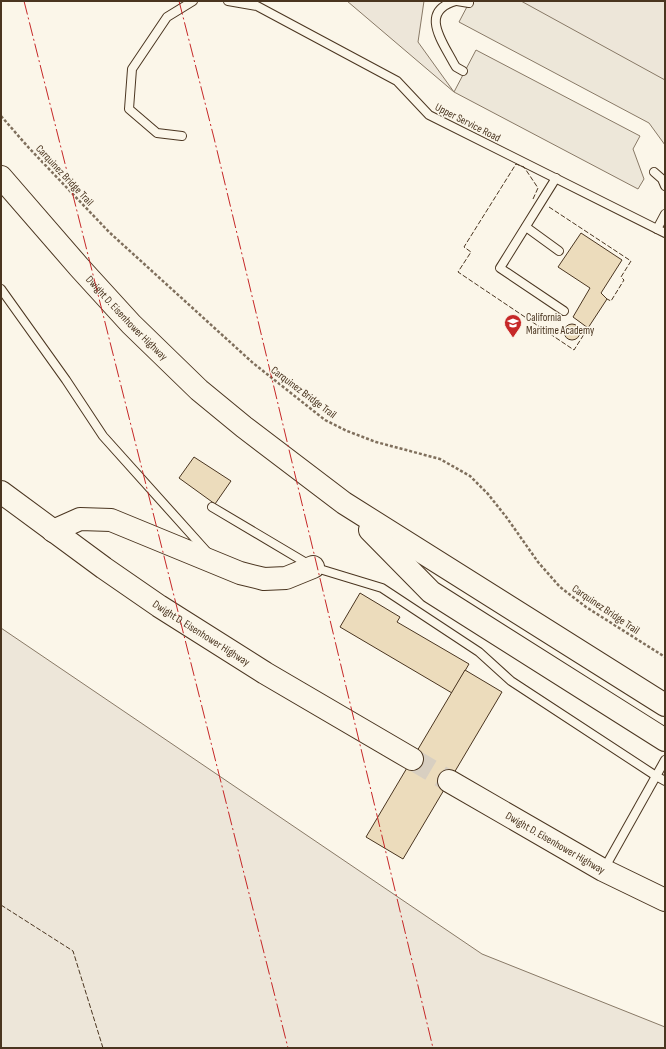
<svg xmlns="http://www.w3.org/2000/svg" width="666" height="1049" font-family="'Sofia Sans Condensed',sans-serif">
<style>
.green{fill:#ede6d9;stroke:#887966}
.parking{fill:#ede7d9;stroke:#887966}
.building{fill:#ecdcbc;stroke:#4a3520}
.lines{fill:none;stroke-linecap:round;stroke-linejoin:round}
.highway-tunnel{stroke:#d8cfc1;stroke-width:22;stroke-dasharray:22 11;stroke-linecap:butt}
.lane-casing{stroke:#4a3520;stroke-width:10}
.highway-casing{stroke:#4a3520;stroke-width:24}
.path{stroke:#7f6f5c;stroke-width:2.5;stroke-dasharray:3 2;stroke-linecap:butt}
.lane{stroke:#fbf6e9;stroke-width:8}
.highway{stroke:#fbf6e9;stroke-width:22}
.fence{stroke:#4a3520;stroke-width:1;stroke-dasharray:5 2;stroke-linecap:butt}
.power{stroke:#c62828;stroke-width:1;stroke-dasharray:14 3 2 3;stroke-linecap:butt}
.labels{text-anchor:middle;stroke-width:3;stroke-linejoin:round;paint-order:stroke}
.street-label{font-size:11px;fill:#4a3520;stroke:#fbf6e9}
.poi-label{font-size:11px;fill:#4a3520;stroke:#fbf6e9;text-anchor:start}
</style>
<rect width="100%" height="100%" fill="#fbf6e9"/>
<!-- green -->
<g class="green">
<path d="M347 1H424L418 42 454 92Z"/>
<path d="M519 1H665V84Z"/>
<path d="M1 628 482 954 665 1027V1048H1Z"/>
</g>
<!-- parking -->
<g class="parking">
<path d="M470 1H521L665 80V145L649 123 459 22Z"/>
<path d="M476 50 640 136 633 149 644 179 638 189 454 92Z"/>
</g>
<!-- building -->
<g class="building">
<path d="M581 233 622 260 601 293 607 299 588 328 573 317 590 288 558 267Z"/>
<circle cx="572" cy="332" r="8"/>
<path d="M194 457 231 481 215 504 179 478Z"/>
<path d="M360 593 400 617 397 622 469 664 452 693 340 627Z"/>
<path d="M465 670 502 692 403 859 366 837Z"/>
</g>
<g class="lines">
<!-- highway-tunnel -->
<path class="highway-tunnel" d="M412 759 449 781"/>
<defs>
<g id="lane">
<path d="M228 1 257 6 397 81 429 115 665 233"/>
<path d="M456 1C419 11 442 41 453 62L456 67 463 71"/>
<path d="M457 1 469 3"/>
<path d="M182 136 157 133 129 109 132 69 167 17 193 1"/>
<path d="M654 172 662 179 665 186"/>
<path d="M556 178 500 268 564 311"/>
<path d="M526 227 559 251"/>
<path d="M657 229 665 214"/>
<path d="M1 289 66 380 103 436 208 553"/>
<path d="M212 507 313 567 382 588 479 652 511 681 656 776 665 781"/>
<path d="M604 869 665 760"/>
</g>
<g id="highway">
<path id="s1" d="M1 177 79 267 131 324 199 390 244 427 344 503 665 705"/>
<path id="s2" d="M1 492 104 568 159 606 265 673 412 759"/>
<path d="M370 530 431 592 665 740"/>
<path d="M53 531 80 519 111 520 240 573 264 579 286 578 313 567"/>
<path id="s3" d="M449 781 603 870 665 900"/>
</g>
</defs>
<!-- lane casing -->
<use href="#lane" class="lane-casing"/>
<!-- highway casing -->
<use href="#highway" class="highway-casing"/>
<!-- path -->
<path class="path" d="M1 116 29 148 109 232 253 363 325 420 347 431 376 442 440 459 470 476 488 494 507 518 538 562 560 587 586 607 665 657"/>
<!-- lane -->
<use href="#lane" class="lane"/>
<!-- highway -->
<use href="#highway" class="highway"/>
<!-- fence -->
<g class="fence">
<path d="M533 199 538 188 524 167 516 164 464 247 471 252 458 272 574 350 588 328"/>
<path d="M549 207 631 261 621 277 624 280 611 301 607 299"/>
<path d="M1 905 73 951 103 1048"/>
</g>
<!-- power -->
<g class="power">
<path d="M24 1 288 1048"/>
<path d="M179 1 214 138 433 1048"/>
</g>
</g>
<!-- icons -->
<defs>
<symbol id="university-pin" viewBox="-11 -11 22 30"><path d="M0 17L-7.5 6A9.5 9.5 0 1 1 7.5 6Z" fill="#c62828" stroke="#fbf6e9"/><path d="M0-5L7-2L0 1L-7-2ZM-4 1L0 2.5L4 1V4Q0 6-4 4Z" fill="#fff"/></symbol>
</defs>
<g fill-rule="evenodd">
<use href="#university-pin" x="503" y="313" width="20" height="27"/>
</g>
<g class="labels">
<!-- street labels -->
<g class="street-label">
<text transform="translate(468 122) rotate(27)" y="4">Upper Service Road</text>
<text transform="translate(65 175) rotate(47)" y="4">Carquinez Bridge Trail</text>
<text dy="4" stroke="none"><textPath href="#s1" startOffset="189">Dwight D. Eisenhower Highway</textPath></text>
<text transform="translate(304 392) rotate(37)" y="4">Carquinez Bridge Trail</text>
<text transform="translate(606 609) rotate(34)" y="4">Carquinez Bridge Trail</text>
<text dy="4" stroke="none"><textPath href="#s2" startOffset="245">Dwight D. Eisenhower Highway</textPath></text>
<text dy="4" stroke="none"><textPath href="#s3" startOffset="123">Dwight D. Eisenhower Highway</textPath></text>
</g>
<!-- poi labels -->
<g class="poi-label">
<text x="526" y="321">California<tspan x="526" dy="13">Maritime Academy</tspan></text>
</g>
</g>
<!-- border -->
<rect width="666" height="1049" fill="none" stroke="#4a3520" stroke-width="4"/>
</svg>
